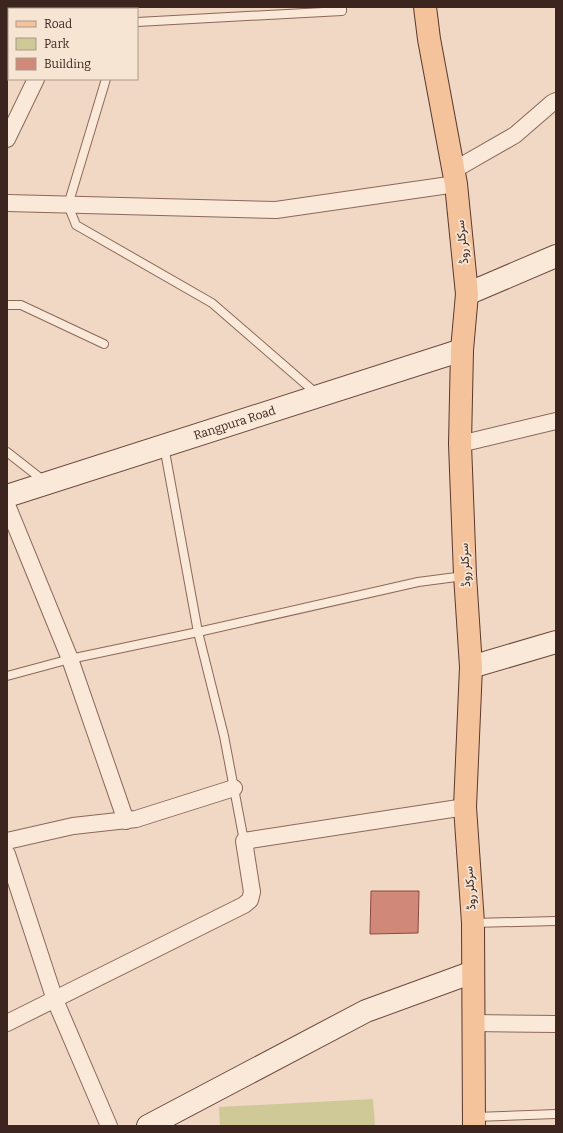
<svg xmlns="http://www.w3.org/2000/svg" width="563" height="1133" font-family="Bitter,Vazirmatn,serif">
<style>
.green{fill:#cfc897}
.building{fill:#d08878;stroke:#8c4a3e}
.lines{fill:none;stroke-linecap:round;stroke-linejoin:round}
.lane-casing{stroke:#8c6859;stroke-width:10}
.street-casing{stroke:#8c6859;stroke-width:18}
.secondary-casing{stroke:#6e493d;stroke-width:24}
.primary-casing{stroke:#5a382e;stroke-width:24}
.lane{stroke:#fae8d8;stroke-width:8}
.street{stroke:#fae8d8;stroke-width:16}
.secondary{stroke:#fae8d8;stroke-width:22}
.primary{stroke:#f5c39b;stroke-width:22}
.labels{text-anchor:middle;stroke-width:3.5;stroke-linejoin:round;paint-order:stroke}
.street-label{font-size:12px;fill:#3b251e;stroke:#f7e5d4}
</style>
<rect width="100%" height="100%" fill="#f0d8c4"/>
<!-- green -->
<path class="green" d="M373 1099 375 1126H220L219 1107Z"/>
<!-- building -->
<path class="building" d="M371 891H419L418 933 370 934Z"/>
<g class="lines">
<defs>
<g id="lane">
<path d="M128 9V7"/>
<path d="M137 22 342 11V7"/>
<path d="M106 79 68 205 76 225 212 303 317 394"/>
<path d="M7 305H21L104 344"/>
<path d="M164 446 198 632 224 736 244 841"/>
<path d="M7 452 44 481"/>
<path d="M7 676 70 659 198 632 418 582 464 576"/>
<path d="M473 923 556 921"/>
<path d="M475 1117 556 1114"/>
</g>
<g id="street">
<path d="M69 9 70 7"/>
<path d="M7 139 36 79"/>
<path d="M454 170 515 135 552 103 556 101"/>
<path d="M7 203 276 210 456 184"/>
<path d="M460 444 556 421"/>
<path d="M7 505 70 659 126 821"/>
<path d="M7 841 73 826 136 819 234 788"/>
<path d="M7 854 55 1000 109 1126"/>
<path d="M7 1023 244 905 250 900 252 892 244 841 465 807"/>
<path d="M473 1023 556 1024"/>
</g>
<g id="secondary">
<path d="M467 294 556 256"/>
<path id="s1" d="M7 496 462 350"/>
<path d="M471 667 556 642"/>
<path d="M148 1126 366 1011 473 972"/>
</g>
<path id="primary" d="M425 7 429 39 456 184 467 294 462 350 460 444 465 575 471 667 465 807 473 923 474 1126"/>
</defs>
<!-- lane casing -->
<use href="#lane" class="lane-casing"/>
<!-- street casing -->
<use href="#street" class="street-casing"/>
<!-- secondary casing -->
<use href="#secondary" class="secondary-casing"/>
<!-- primary casing -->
<use href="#primary" class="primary-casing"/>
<!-- lane -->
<use href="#lane" class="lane"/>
<!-- street -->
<use href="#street" class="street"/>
<!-- secondary -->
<use href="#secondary" class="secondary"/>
<!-- primary -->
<use href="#primary" class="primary"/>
</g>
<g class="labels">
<!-- street labels -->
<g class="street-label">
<text transform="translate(462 242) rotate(-96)" y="4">سرکلر روڈ</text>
<text dy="4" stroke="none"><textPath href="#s1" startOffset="239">Rangpura Road</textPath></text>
<text transform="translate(465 565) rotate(-93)" y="4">سرکلر روڈ</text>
<text transform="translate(470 888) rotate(-94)" y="4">سرکلر روڈ</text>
</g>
</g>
<!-- border -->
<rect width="563" height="1133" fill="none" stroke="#3b251e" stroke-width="16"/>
<!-- legend -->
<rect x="8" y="8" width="130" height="72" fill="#f7e5d4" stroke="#ac988b"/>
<rect x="16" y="21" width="20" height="6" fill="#f5c39b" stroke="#ac988b"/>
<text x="44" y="28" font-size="12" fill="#3b251e">Road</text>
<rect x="16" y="38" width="20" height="12" fill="#cfc897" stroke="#ac988b"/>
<text x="44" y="48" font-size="12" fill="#3b251e">Park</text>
<rect x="16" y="58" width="20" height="12" fill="#d08878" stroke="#ac988b"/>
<text x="44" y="68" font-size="12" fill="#3b251e">Building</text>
</svg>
